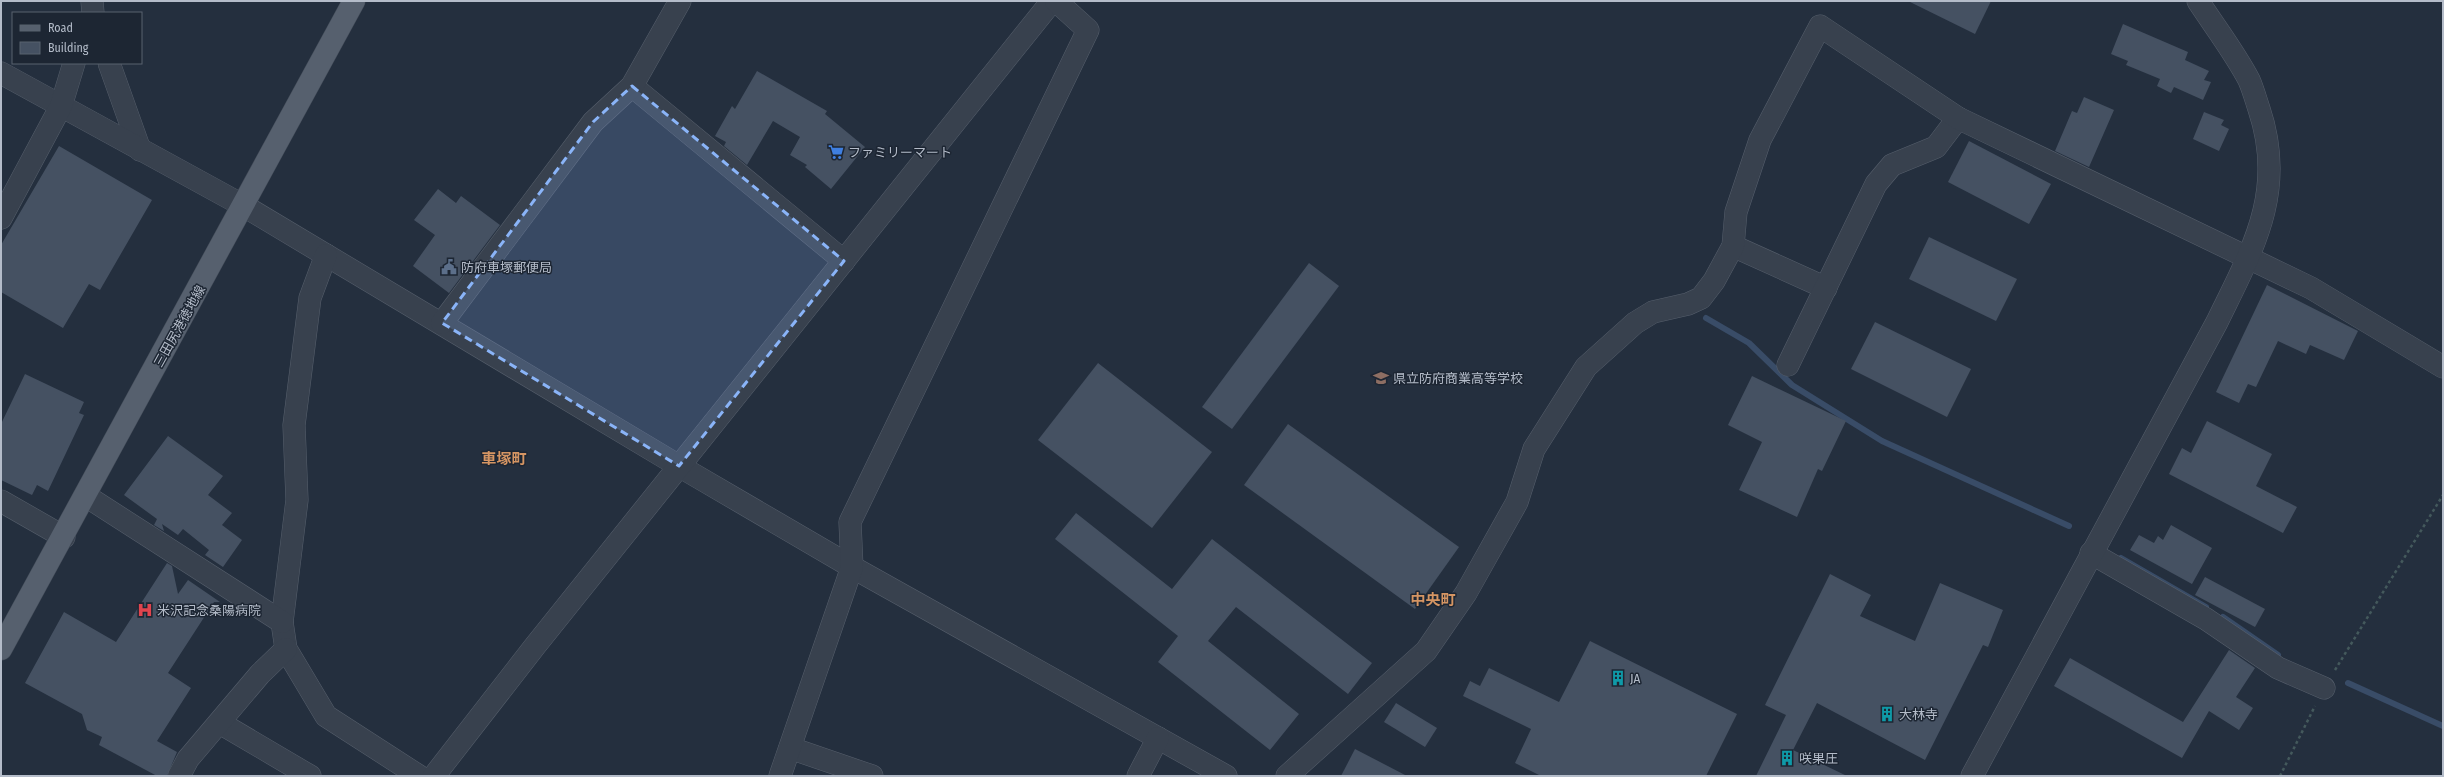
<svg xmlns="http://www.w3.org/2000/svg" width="2444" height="777" font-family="'Fira Sans Condensed','Noto Sans JP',sans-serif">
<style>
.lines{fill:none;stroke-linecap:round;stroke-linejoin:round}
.stream{stroke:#394c67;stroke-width:6}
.building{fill:#455162}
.minor-casing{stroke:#565f6c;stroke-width:23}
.major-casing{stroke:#414a57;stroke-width:23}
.path{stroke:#44595c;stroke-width:2.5;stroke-dasharray:3 3;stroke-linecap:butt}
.minor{stroke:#38414e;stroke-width:22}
.major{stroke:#56606e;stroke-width:22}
.marked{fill:#8ab4f8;fill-opacity:0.2;stroke:#8ab4f8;stroke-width:3;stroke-dasharray:8 5;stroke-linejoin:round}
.labels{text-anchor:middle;stroke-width:3;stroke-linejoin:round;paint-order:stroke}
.poi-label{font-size:13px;fill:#b4bcc9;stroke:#1d2633;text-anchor:start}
.street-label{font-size:13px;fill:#b4bcc9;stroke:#1d2633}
.quarter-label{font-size:15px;font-weight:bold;fill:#d59563;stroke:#1d2633}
</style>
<rect width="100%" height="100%" fill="#242f3e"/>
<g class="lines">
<!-- stream -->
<g class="stream">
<path d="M1706 318 1749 343 1792 385 1882 441 2069 526"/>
<path d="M2121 558 2206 607"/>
<path d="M2223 617 2278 655"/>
<path d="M2348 683 2443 726"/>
</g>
</g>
<!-- building -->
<g class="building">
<path d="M1908 1H1991L1975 34Z"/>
<path d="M2123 24 2188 52 2185 60 2209 71 2204 80 2211 82 2203 100 2174 87 2171 93 2157 86 2160 79 2126 65 2128 61 2111 54Z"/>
<path d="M757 71 827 111 825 114 865 147 831 189 805 167 807 165 790 155 800 137 773 121 747 165 724 146 726 142 715 136 732 106 735 109Z"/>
<path d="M2084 97 2114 110 2089 167 2055 151 2072 111 2077 113Z"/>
<path d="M2204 112 2224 120 2221 125 2229 129 2219 151 2193 139Z"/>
<path d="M1969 141 2051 184 2029 224 1948 182Z"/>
<path d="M59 146 152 200 100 290 89 284 63 328 1 292V245Z"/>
<path d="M438 189 456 203 461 196 500 225 449 293 413 266 435 235 414 220Z"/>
<path d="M1929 237 2017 279 1996 321 1909 279Z"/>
<path d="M1309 263 1339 286 1232 429 1202 407Z"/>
<path d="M2267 285 2358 331 2344 360 2310 345 2306 354 2278 341 2256 387 2248 384 2239 403 2216 392Z"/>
<path d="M1875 322 1971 369 1947 417 1851 369Z"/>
<path d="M1098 363 1212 452 1152 528 1038 440Z"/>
<path d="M25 374 84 402 79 413 84 415 48 491 37 485 32 495 1 480V424Z"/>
<path d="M1752 376 1846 421 1822 471 1818 469 1797 517 1739 490 1762 442 1728 425Z"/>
<path d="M2207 421 2272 454 2256 486 2297 507 2283 533 2169 474 2182 448 2191 453Z"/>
<path d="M1288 424 1459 547 1415 609 1244 485Z"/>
<path d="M168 436 223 476 208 495 232 513 222 525 242 540 223 567 205 555 209 550 183 529 178 535 162 524 164 531 154 525 157 519 124 495Z"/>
<path d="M1076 513 1172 589 1212 539 1372 663 1348 694 1236 607 1208 641 1299 714 1270 750 1158 662 1178 636 1055 539Z"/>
<path d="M2171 525 2212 548 2192 584 2130 550 2139 535 2154 543 2158 536 2163 540Z"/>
<path d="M167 563 172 566 178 594 188 580 220 602H214L168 673 191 688 157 741 177 752 167 776H157L99 745 102 737 87 730 82 714 25 683 64 612 116 642Z"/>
<path d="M1830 574 1871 595 1860 616 1915 641 1940 583 2003 610 1988 647 1983 645 1925 760 1817 703 1793 750 1847 776H1756L1786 715 1765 705Z"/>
<path d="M2205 577 2265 609 2255 627 2195 595Z"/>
<path d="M1590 641 1737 714 1706 776H1541L1515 763 1531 729 1463 696 1470 681 1480 686 1489 668 1559 702Z"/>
<path d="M2229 650 2255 668 2236 697 2253 708 2239 730 2209 711 2182 758 2054 686 2070 658 2183 722Z"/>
<path d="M1396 703 1437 728 1425 747 1384 722Z"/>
<path d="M1355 749 1407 776H1341Z"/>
</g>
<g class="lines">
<defs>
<g id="minor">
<path d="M92 1 93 13"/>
<path d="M109 63 140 150"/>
<path d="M1 73 244 206 679 466 852 567 1226 776"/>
<path d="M632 86 844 261"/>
<path d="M1 218 61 106 74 63"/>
<path d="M1733 246 1826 288"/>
<path d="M326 255 310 298 294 425 297 500 282 622 286 649 326 716 419 776"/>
<path d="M442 323 593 122 632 86 680 1"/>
<path d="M1788 365 1876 184 1892 165 1936 147 1958 118"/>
<path d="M86 496 282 622"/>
<path d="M1 501 64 537"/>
<path d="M2091 553 2206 619 2278 668 2324 688"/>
<path d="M220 723 310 776"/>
<path d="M790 748 872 776"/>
<path d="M179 776 188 759 260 674 286 649"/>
<path d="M434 776 535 646 1052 1"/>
<path d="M780 776 852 567 850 522 1088 30 1056 1"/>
<path d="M1138 776 1158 738"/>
<path d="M1287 776 1426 651 1466 593 1517 502 1534 449 1586 367 1635 323 1653 312 1688 304 1701 298 1714 281 1733 246 1736 212 1760 140 1820 26 1958 118 2311 288 2443 367"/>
<path d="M1972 776 2217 322C2252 250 2287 192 2259 109 2256 100 2253 89 2249 80 2235 53 2215 27 2198 1"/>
</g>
<path id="major" d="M1 649 354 1"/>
</defs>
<!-- minor casing -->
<use href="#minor" class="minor-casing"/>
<!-- major casing -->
<use href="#major" class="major-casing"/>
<!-- path -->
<g class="path">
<path d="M2335 670 2443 495"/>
<path d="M2280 776 2315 706"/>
</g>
<!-- minor -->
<use href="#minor" class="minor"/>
<!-- major -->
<use href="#major" class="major"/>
</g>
<!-- marked area -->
<path class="marked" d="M632 86 844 261 679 466 442 323 593 122Z"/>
<!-- icons -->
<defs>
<symbol id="supermarket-bare" viewBox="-9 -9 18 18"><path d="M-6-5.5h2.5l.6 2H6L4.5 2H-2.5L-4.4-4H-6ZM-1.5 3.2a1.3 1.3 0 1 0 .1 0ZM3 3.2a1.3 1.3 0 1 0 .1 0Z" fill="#3f7fe0" stroke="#1d2633" stroke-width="2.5" paint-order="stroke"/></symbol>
<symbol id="civic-bare" viewBox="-9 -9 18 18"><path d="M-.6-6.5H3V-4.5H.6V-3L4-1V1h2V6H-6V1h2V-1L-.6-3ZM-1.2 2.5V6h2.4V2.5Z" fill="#5c6f8a" stroke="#1d2633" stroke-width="2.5" paint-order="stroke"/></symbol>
<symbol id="school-bare" viewBox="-9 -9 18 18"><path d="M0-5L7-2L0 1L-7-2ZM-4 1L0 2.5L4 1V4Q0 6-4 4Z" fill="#8d6e63" stroke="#1d2633" stroke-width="2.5" paint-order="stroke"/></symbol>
<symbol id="hospital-bare" viewBox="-9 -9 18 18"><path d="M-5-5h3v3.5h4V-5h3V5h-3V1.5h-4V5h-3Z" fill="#e0444e" stroke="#1d2633" stroke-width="2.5" paint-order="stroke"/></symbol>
<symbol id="building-bare" viewBox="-9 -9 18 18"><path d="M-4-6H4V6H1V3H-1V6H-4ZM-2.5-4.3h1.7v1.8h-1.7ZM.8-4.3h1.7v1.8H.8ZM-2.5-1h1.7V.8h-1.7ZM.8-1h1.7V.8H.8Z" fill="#0f9aa8" stroke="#1d2633" stroke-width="2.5" paint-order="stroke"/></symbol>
</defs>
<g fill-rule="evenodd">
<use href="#supermarket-bare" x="825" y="141" width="22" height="22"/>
<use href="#civic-bare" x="438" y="256" width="22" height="22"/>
<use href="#school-bare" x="1370" y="367" width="22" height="22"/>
<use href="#hospital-bare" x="134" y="599" width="22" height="22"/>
<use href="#building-bare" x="1607" y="667" width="22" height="22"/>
<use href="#building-bare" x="1876" y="703" width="22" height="22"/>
<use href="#building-bare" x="1776" y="747" width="22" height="22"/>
</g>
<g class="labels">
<!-- poi labels -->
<g class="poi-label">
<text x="848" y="157">ファミリーマート</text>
<text x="461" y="272">防府車塚郵便局</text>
<text x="1393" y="383">県立防府商業高等学校</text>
<text x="157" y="615">米沢記念桑陽病院</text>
<text x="1630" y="683">JA</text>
<text x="1899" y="719">大林寺</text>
<text x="1799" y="763">咲果圧</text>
</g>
<!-- street labels -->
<g class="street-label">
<text transform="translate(179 326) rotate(-61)" y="5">三田尻港徳地線</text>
</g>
<!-- quarter labels -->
<g class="quarter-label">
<text x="504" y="464">車塚町</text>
<text x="1433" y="605">中央町</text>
</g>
</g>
<!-- border -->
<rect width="2444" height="777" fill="none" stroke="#b4bcc9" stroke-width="4"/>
<!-- legend -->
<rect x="12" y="12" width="130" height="52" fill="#1d2633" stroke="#59626f"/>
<rect x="20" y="25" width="20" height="6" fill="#56606e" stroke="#59626f"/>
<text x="48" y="32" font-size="12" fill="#b4bcc9">Road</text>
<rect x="20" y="42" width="20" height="12" fill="#455162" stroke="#59626f"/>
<text x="48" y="52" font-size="12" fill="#b4bcc9">Building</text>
</svg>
